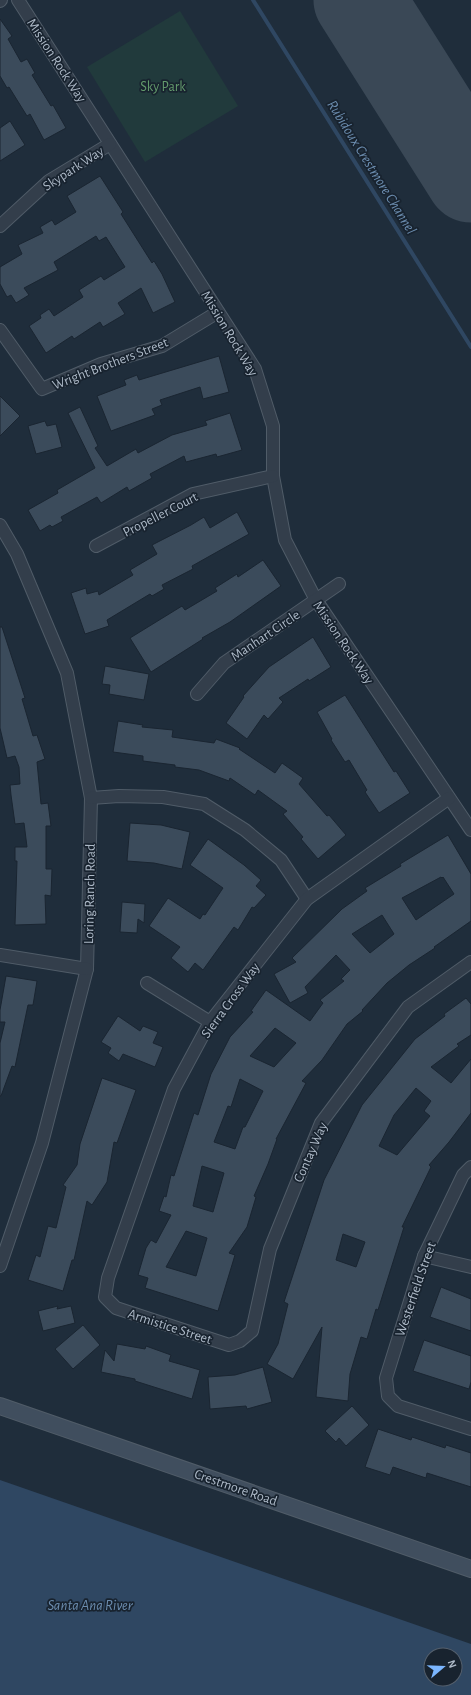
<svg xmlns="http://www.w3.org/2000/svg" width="471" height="1695" font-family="'Alegreya Sans',sans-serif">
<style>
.green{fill:#213a3c}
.water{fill:#2f4762;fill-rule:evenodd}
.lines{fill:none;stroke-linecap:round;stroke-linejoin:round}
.stream{stroke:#2f4762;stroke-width:4}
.runway{stroke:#3a4856;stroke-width:91}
.building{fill:#3b4b5b;stroke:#1a2531;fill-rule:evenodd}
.street-casing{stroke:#505c68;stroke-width:14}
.secondary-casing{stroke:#505c68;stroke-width:18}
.street{stroke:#333e4b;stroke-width:12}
.secondary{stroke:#404e5e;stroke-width:16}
.labels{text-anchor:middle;stroke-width:3.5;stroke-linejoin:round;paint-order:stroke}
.street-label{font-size:14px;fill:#adb9c7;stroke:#18232f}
.park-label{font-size:14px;fill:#639a6c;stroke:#18232f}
.water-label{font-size:15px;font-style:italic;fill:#6b8cae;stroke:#18232f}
</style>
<rect width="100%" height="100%" fill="#1f2d3b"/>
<!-- green -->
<path class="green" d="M180 11 238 106 145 162 87 67Z"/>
<!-- water -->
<path class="water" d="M0 1480 471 1644V1695H0ZM431 1655H455V1679H431Z"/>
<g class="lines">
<!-- stream -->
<path class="stream" d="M253 0 471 347"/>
<!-- runway -->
<path class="runway" d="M359 0 471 177"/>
</g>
<!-- building -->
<g class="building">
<path d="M0 19 12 36 8 39 21 62 27 59 35 73 32 75 51 106 53 105 66 128 44 140 30 114 27 116 9 87 7 88 0 76Z"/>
<path d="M10 121 25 145 0 161V128Z"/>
<path d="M100 176 123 212 121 214 152 263 154 261 162 274 175 302 153 313 141 288 118 303 125 314 103 327 100 322 74 339 72 336 46 353 29 326 41 318 40 315 49 309 54 316 83 297 79 290 101 276 104 280 125 267 106 237 99 241 96 236 54 262 58 270 24 288 29 295 16 303 11 295 7 297 0 284V267L22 254 18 245 43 233 40 227 52 220 55 225 76 212 67 196Z"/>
<path d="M219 356 229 392 203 399 200 387 160 400 162 405 152 409 155 415 111 431 97 396 126 385 124 380 137 375 139 380Z"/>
<path d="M0 396 20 416 0 436Z"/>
<path d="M80 407 98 446 95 448 107 466 136 449 138 453 172 435 207 425 205 421 230 413 242 450 217 457 216 454 186 462 184 456 150 474 152 478 129 491 127 487 101 503 97 497 61 517 63 521 52 527 50 525 40 531 28 510 58 493 57 490 95 468 68 413Z"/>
<path d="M45 421 47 426 56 424 62 447 36 454 28 426Z"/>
<path d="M237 512 249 534 192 566 193 569 162 585 164 589 152 596 150 594 107 620 109 626 85 634 71 593 86 588 87 594 98 591 99 595 133 575 130 570 157 554 152 545 191 525 204 517 210 528Z"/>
<path d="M263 560 281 586 230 622 202 638 203 639 151 672 130 638 182 606 185 610 217 591 215 588 237 574 238 577Z"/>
<path d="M0 627H2L25 698 22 699 33 736 37 735 45 759 37 762 41 804 48 803 51 826H46V869H52L51 896 45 895 46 924 15 925 17 861H15V847H27L24 823 15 824 11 795 10 785 20 784 19 767 15 756 7 758 0 728Z"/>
<path d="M313 637 331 667 309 681 308 679 279 698 283 702 268 719 264 715 247 739 226 723 244 697 243 696 269 667Z"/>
<path d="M105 666 149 674 144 700 109 694 110 685 102 684Z"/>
<path d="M345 695 394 772 396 771 410 793 379 813 365 792 367 790 349 760 345 762 331 740 332 739 317 712Z"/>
<path d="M118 721 143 725 142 727 173 730 172 737 214 743 216 739 240 748 239 749 275 773 282 763 303 778 299 784 327 816 329 815 346 835 318 859 301 839 303 837 283 814 287 811 258 790 255 795 230 778 229 781 199 770 175 767V765L143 761V756L113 752Z"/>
<path d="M130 823 161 825 190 832 182 869 154 863 127 861Z"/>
<path d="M448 835 471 874V921L434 947 435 948 409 965 387 983 362 1010 363 1011 347 1024 322 1060 302 1081 306 1083 276 1139H277L268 1164 254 1196 256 1197 247 1227 229 1253 235 1255 218 1311 145 1288 148 1278 138 1275 146 1248 151 1240 156 1243 171 1215 159 1211 164 1196 166 1197 171 1175 174 1176 194 1113 198 1115 211 1074 230 1037 253 1012 251 1011 266 990 310 1021 323 1003 320 1000 344 981 341 979 350 970 336 955 305 987 308 993 290 1003 274 974 296 962 292 958 342 909 367 891 365 888 401 866 400 864ZM441 877 442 878 443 877 454 894 416 920 402 898ZM382 915 394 934 370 953 352 934ZM275 1028 296 1043 274 1067 250 1056ZM240 1079 263 1091 245 1127H243L235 1149 214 1142 228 1106 231 1107ZM202 1166 224 1173 213 1212 193 1206ZM186 1231 207 1238 196 1276 166 1267Z"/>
<path d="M208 839 244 865 261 880 256 886 266 895 254 908 252 907 238 930 234 927 203 970 195 963 188 972 171 958 180 947 149 926 168 898 200 919 203 914 205 915 223 888 190 865Z"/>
<path d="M122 902 145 904 144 923 138 919 137 933 120 932Z"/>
<path d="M6 976 37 981 33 1005H28L15 1067 12 1066 1 1096H0V1043L5 1022H0V1010Z"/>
<path d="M466 998 471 1004V1035L457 1044 459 1046 431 1067 451 1083 471 1059V1113L449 1142 429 1165 431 1167 402 1227H404L378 1310 376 1309 367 1339 361 1337 350 1374 348 1401 316 1397 322 1327 293 1379 267 1364 278 1344 288 1304 284 1302 324 1180 362 1105 415 1039 445 1016 444 1014ZM416 1088 431 1101 424 1111 430 1116 397 1155 379 1146 394 1115ZM343 1234 365 1242 356 1267 336 1260Z"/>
<path d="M118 1016 140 1031 143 1026 158 1032 153 1043 163 1047 155 1067 123 1054 119 1061 108 1053 111 1048 101 1042Z"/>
<path d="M102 1078 136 1090 117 1143 114 1142 107 1182 92 1205 87 1201 74 1260H72L63 1291 28 1280 36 1255 40 1257 48 1226 56 1228 66 1187 63 1185 77 1165 80 1144Z"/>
<path d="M441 1287 471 1299V1331L430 1317Z"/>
<path d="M58 1306 57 1309 71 1306 75 1323 43 1331 38 1311Z"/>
<path d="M83 1325 100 1345 73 1369 55 1349Z"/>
<path d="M424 1340 471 1356V1382L469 1389 413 1371Z"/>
<path d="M117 1344 145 1349 146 1346 171 1355 169 1361 200 1370 192 1399 135 1381V1379L101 1372 105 1350 114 1361Z"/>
<path d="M263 1367 272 1402 247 1409 246 1406 210 1409 208 1377 235 1375Z"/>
<path d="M352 1406 369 1425 346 1446 339 1438 336 1442 325 1431Z"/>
<path d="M378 1429 411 1440 412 1437 445 1448 446 1445 471 1453V1487L427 1473 426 1478 393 1467 390 1475 365 1467Z"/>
</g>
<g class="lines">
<defs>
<g id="street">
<path d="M18 0 255 369 273 426V476L285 540 316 600 471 830"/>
<path d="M0 1 1 0"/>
<path d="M0 226 49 181 110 144"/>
<path d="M0 330 42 389 101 364 162 346 218 312"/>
<path d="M0 525 17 554 67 673 91 798 87 969 42 1143 0 1266"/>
<path d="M96 546 193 494 273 476"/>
<path d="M197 694 224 663 339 584"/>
<path d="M91 798 119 796 163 797 204 804 245 830 281 860 307 899"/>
<path d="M449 798 307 899 210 1022 174 1089 108 1278 105 1297 116 1308 229 1345 240 1341 252 1331 270 1249 321 1123 408 1007 471 962"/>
<path d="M0 955 87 969"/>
<path d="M147 983 210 1022"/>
<path d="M471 1167 463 1175 424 1256 386 1378 388 1396 398 1406 471 1429"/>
<path d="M424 1256 471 1267"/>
</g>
<path id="secondary" d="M0 1406 471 1569"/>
</defs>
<!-- street casing -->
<use href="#street" class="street-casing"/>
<!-- secondary casing -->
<use href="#secondary" class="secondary-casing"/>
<!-- street -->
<use href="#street" class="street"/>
<!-- secondary -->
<use href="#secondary" class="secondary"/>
</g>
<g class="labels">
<!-- street labels -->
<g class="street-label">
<text transform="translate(57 60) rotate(57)" y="5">Mission Rock Way</text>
<text transform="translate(73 168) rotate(-33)" y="5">Skypark Way</text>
<text transform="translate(230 333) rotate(59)" y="5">Mission Rock Way</text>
<text transform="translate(110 363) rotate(-21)" y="5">Wright Brothers Street</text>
<text transform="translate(160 514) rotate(-27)" y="5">Propeller Court</text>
<text transform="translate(265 635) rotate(-34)" y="5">Manhart Circle</text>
<text transform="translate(344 642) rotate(56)" y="5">Mission Rock Way</text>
<text transform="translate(89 894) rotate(-89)" y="5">Loring Ranch Road</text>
<text transform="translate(230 1000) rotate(-54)" y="5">Sierra Cross Way</text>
<text transform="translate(310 1152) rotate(-66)" y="5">Contay Way</text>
<text transform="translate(415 1289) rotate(-71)" y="5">Westerfield Street</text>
<text transform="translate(170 1326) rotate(18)" y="5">Armistice Street</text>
<text transform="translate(236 1487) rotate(19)" y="5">Crestmore Road</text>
</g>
<!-- park labels -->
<g class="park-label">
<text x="163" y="91">Sky Park</text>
</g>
<!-- water labels -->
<g class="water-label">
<text transform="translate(372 167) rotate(58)" y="5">Rubidoux Crestmore Channel</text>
<text x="90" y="1610">Santa Ana River</text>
</g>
</g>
<!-- north arrow -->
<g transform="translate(443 1667) rotate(71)"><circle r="19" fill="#18232f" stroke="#545f6c"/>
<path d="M0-3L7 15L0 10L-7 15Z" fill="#7bb6ff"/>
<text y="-6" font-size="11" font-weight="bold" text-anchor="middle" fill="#adb9c7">N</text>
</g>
</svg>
